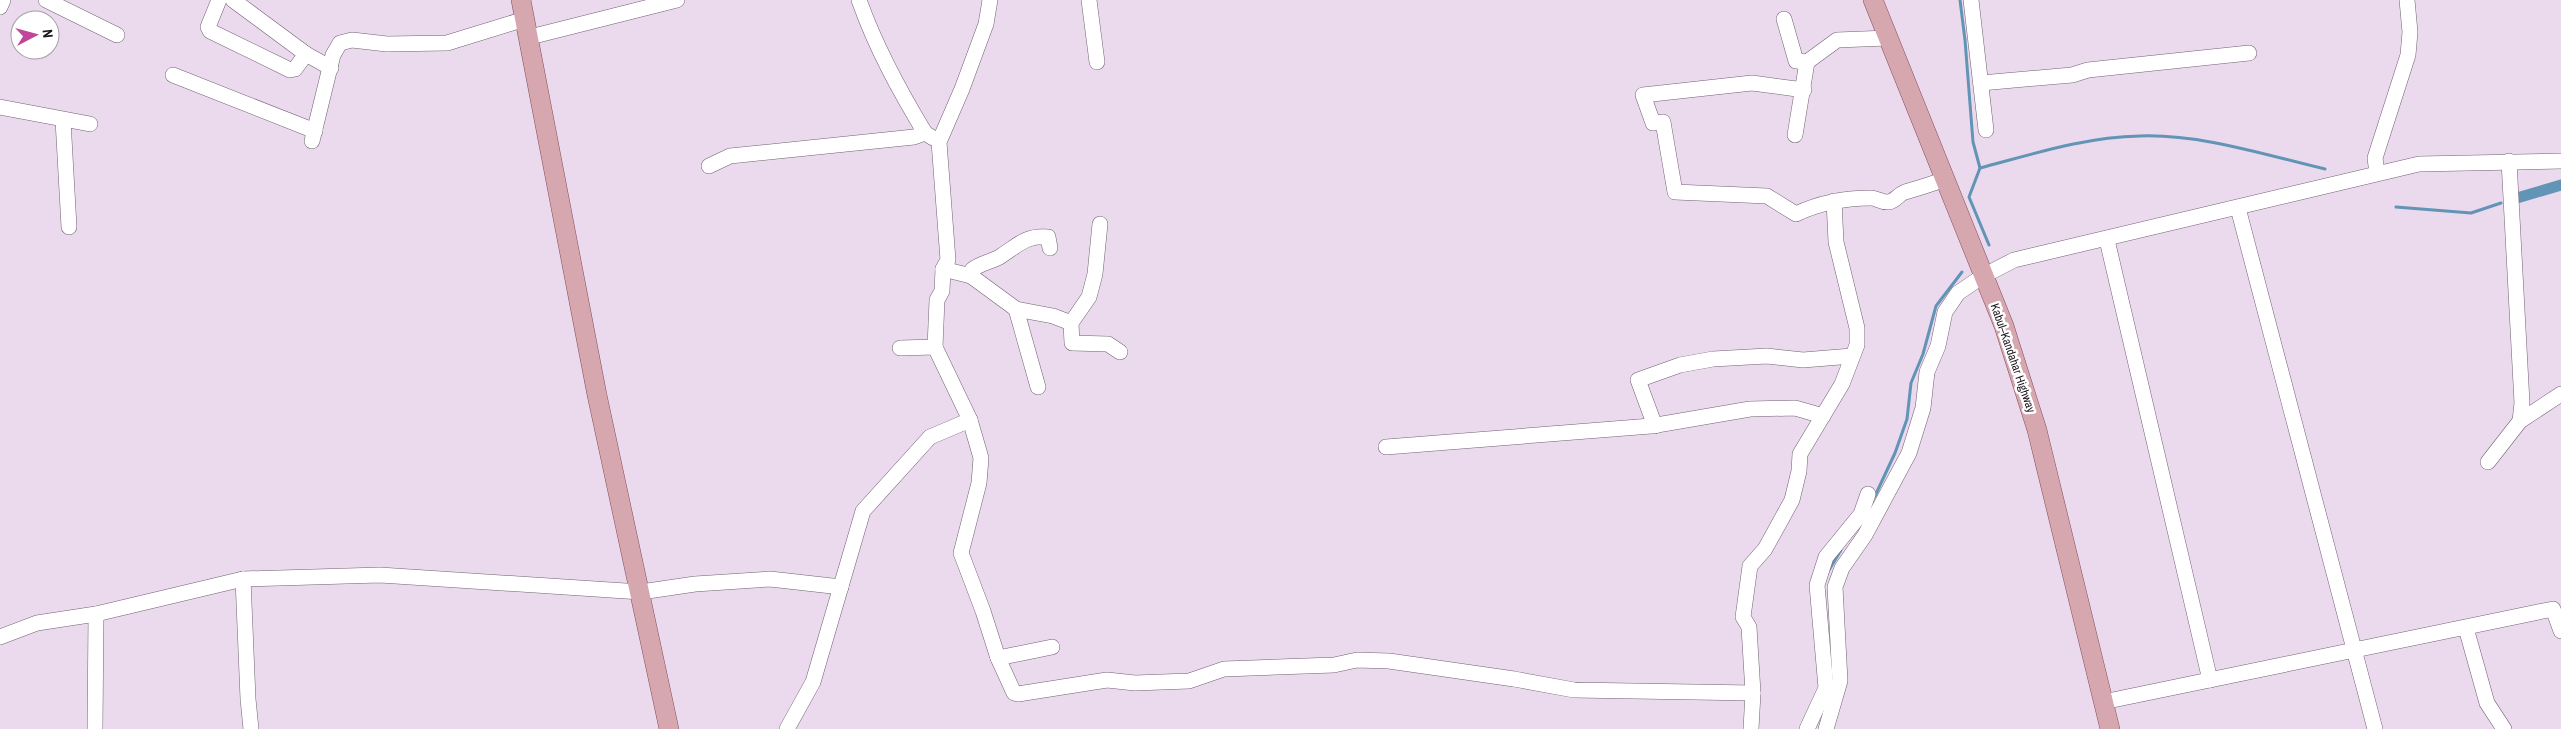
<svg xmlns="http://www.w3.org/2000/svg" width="2561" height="729" font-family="'Archivo Narrow',sans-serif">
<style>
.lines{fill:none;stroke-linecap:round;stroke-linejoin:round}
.stream{stroke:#6294b6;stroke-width:3}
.canal{stroke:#6294b6;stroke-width:11}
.minor-casing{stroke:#716272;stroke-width:16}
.major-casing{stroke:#824e59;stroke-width:20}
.minor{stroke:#fff;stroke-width:15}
.major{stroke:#d6a7af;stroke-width:19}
.labels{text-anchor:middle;stroke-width:5;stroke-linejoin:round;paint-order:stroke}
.street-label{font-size:12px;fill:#1b151c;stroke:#fff}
</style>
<rect width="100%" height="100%" fill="#ebd9ed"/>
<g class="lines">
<!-- stream -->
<g class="stream">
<path d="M1960 0 1965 40 1973 142 1980 168 1969 197 1989 245"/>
<path d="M1980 168C2033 154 2085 137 2140 136 2202 134 2265 155 2325 169"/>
<path d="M2396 207 2471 213 2501 203"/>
<path d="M1875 496 1895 453 1907 419 1911 383 1923 354 1936 306 1962 272"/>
<path d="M1829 570 1841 550"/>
</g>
<!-- canal -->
<path class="canal" d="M2517 198 2561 185"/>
<defs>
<g id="minor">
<path d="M46 0 117 35"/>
<path d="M219 0 208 27 210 31 290 70 295 69 306 54"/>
<path d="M233 0 306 54 331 68"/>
<path d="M859 0C876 48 899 90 925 133L933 138"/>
<path d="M990 0 986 24 962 89 939 142 948 260 943 269 942 291 937 300 935 347 970 420 981 458 979 483 961 553 983 611 998 658 1014 693 1018 694 1107 680 1135 683 1189 681 1224 669 1334 665 1357 660 1389 661 1514 679 1574 690 1753 693"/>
<path d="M1089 0 1097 62"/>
<path d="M1971 0 1986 130"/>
<path d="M0 7 3 0"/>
<path d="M1784 19 1796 61 1807 62"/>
<path d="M530 37 677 0"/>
<path d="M173 75 315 131"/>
<path d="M1981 83 2072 75 2088 70 2249 53"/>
<path d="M1804 90 1752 83 1643 95 1653 123 1663 122 1675 192 1767 196 1796 214C1819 203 1845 198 1871 198 1877 198 1882 203 1889 202 1895 201 1899 194 1905 192 1919 188 1932 184 1945 179"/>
<path d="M0 107 90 124"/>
<path d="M63 120 69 227"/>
<path d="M1795 135 1807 62 1837 40 1888 38"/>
<path d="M312 141 333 55 340 43 352 40 387 44 447 43 525 19"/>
<path d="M2509 161 2522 403 2520 421"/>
<path d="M709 166 730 156 914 137 925 133"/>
<path d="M2377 173 2375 158 2408 55 2410 32 2407 0"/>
<path d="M2238 208 2375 729"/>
<path d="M1100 224 1095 274 1089 297 1071 323 1072 343 1108 344 1120 352"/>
<path d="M2107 240 2210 680"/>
<path d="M943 269 971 276 1016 309 1053 316 1071 323"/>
<path d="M971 276 972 270C980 263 992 262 1001 256 1018 245 1026 235 1048 237L1050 248"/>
<path d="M1016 309 1038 387"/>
<path d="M900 348 935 347"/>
<path d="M1655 426 1638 380 1680 365 1713 359 1767 356 1803 360 1852 356"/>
<path d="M1386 447 1651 426 1750 409 1795 408 1823 416"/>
<path d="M2488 462 2520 421 2561 394"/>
<path d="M243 579 248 699 251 729"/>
<path d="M2466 628 2487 703 2504 729"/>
<path d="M0 637 37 623 96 614 243 579 380 575 641 592 695 584 770 579 841 587"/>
<path d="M998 658 1052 647"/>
<path d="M2103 702 2553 609 2561 631"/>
<path d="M95 729 96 614"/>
<path d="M787 729 813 682 863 511 930 437 970 420"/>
<path d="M1751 729 1753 693 1749 627 1743 617 1750 566 1765 549 1792 500 1799 471 1800 454 1842 384 1857 345V328L1836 242 1834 201"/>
<path d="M1807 729 1826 688 1817 585 1826 557 1861 514 1868 494"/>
<path d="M1826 729 1840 681 1835 587 1842 568 1865 535 1909 453 1923 408 1927 372 1938 346 1945 312 1958 293 1983 276 2014 260 2419 164 2561 161"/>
</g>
<g id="major">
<path d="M521 0 597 395 669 729"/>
<path d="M1873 0 2004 326 2037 430 2110 729"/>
</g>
</defs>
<!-- minor casing -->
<use href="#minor" class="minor-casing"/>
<!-- major casing -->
<use href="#major" class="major-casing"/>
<!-- minor -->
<use href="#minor" class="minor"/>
<!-- major -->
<use href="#major" class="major"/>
</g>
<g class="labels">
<!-- street labels -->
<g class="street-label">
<text transform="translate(2013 358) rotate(71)" y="4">Kabul–Kandahar Highway</text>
</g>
</g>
<!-- north arrow -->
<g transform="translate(35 35) rotate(84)"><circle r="24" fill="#ffffff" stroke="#a4a1a4"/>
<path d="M0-4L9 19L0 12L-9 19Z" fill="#c04698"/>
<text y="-8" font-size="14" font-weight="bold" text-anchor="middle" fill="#1b151c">N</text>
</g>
</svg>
